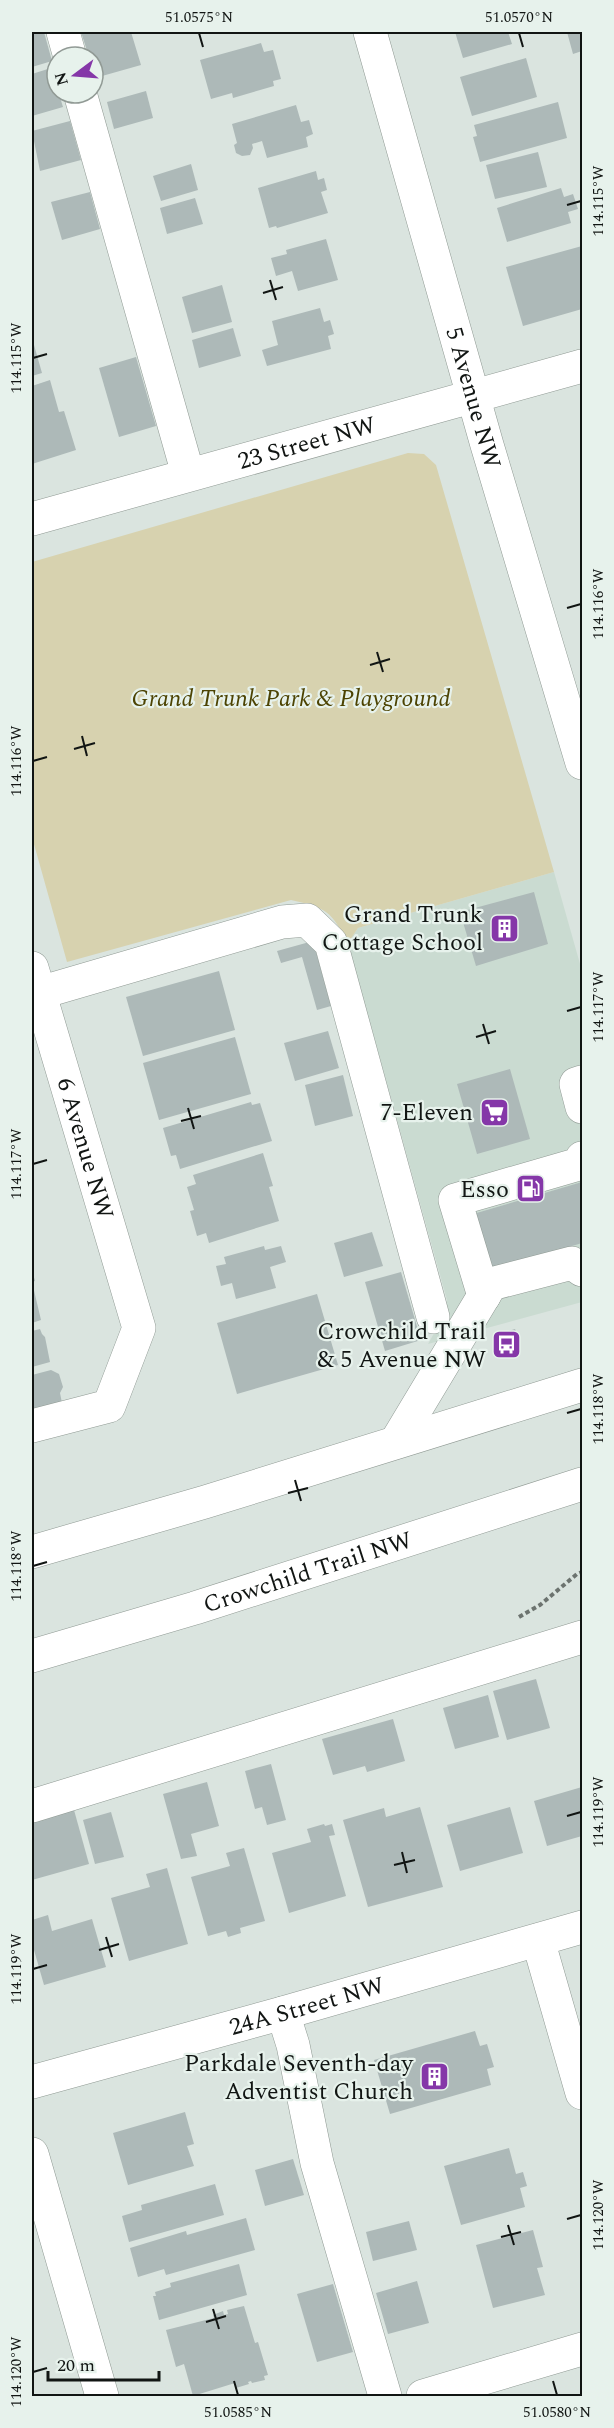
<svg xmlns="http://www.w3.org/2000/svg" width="614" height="2428" font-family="Spectral,serif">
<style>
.built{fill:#cadbd1}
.green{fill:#d7d2af}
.building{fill:#adb9b8}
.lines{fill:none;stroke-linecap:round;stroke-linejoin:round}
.minor-casing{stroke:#909a94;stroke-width:34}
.highway-casing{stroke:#909a94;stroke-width:34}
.path{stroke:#6c736f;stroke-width:4;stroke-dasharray:4.5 3;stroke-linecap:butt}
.minor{stroke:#fff;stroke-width:33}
.highway{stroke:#fff;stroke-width:33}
.ticks{fill:none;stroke:#111513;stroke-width:2}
.labels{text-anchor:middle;stroke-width:4.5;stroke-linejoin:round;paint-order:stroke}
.street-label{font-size:24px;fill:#111513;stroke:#e7f2ec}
.park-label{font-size:24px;font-style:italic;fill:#4c4302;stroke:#e7f2ec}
.poi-label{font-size:24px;fill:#111513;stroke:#e7f2ec;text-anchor:end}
.neatline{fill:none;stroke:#111513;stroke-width:2}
.ticks-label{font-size:15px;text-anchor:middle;fill:#111513}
</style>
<rect width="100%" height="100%" fill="#dae4df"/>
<!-- built -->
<path class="built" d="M554 872 582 971V1302L428 1344 446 1312 447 1300 348 943 358 928Z"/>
<!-- green -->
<path class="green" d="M408 453 424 454 436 465 554 872 358 928 348 943C331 911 327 908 291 900L67 962 32 837V562Z"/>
<!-- building -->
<g class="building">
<path d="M32 32H44L52 61 32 67Z"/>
<path d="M81 32H131L141 65 95 78 93 57H89Z"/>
<path d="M455 32H508L512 44 463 58Z"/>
<path d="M567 32H582V51L573 54Z"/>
<path d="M261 43 264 52 273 50 281 79 273 81 274 86 233 98 232 93 211 99 200 60Z"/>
<path d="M526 58 537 97 472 116 460 77Z"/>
<path d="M51 68 63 107 32 116V74Z"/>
<path d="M146 91 153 118 114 129 107 102Z"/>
<path d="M558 102 567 138 480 162 473 137 477 136 474 125Z"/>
<path d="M296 105 301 122 309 120 313 134 306 137 308 147 267 158 262 141 252 144 253 148 250 155 242 156 236 153 234 145 237 143 232 124Z"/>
<path d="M70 121 81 160 40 171 32 131Z"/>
<path d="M538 152 547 187 495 199 486 165Z"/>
<path d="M191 164 198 190 161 201 153 176Z"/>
<path d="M316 171 318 180 324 178 327 190 321 192 328 213 277 228 276 226 269 228 258 188Z"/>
<path d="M561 188 564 197 573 194 578 209 568 212 571 223 507 242 497 208Z"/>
<path d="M90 192 100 229 62 240 51 202Z"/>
<path d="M195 198 203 224 167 234 160 208Z"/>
<path d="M326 239 338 280 298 291 292 271 276 276 271 258 287 254 286 250Z"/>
<path d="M582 246V309L523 326 506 267Z"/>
<path d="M222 285 232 322 192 333 182 297Z"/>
<path d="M320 308 324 322 330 320 334 334 328 336 331 349 267 366 262 350 278 345 272 321Z"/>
<path d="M233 328 241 356 199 368 192 340Z"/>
<path d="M32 338 42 373 32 376Z"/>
<path d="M136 357 156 426 119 437 99 368Z"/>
<path d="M50 380 59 412 64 411 76 450 32 464V386Z"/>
<path d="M534 892 548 944 476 966 460 912Z"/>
<path d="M313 941 331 1006 317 1010 302 957 281 963 277 951Z"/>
<path d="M219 971 235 1030 143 1056 126 997Z"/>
<path d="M328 1031 339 1068 295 1081 284 1043Z"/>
<path d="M235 1037 251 1094 159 1120 143 1063Z"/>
<path d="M510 1069 530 1139 477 1154 457 1084Z"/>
<path d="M343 1075 353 1116 315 1126 305 1085Z"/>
<path d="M251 1102 252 1105 260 1103 272 1141 180 1169 176 1155 171 1156 163 1128Z"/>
<path d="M263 1153 273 1186 269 1187 279 1221 209 1243 206 1233 197 1236 190 1211 194 1210 187 1187 196 1184 193 1175Z"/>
<path d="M582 1182V1243L479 1274 463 1217Z"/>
<path d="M372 1232 383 1266 344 1277 334 1243Z"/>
<path d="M264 1246 265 1250 281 1246 286 1262 270 1267 276 1288 236 1299 232 1283 221 1286 216 1266 226 1264 224 1257Z"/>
<path d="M32 1270 35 1281 32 1282 41 1320 32 1323Z"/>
<path d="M401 1272 421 1340 385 1351 365 1282Z"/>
<path d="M317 1294 338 1365 237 1394 217 1323Z"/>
<path d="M40 1329 42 1334 45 1337 50 1362 32 1367V1331Z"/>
<path d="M515 1329 518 1336 502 1341 500 1334Z"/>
<path d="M51 1370 59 1374 63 1387 60 1393 62 1403 32 1411V1375Z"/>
<path d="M536 1679 550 1728 507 1740 493 1691Z"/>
<path d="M488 1695 499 1737 455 1749 443 1708Z"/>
<path d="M393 1719 405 1761 367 1772 365 1766 333 1775 322 1739Z"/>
<path d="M271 1764 286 1820 267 1825 262 1807 255 1809 245 1771Z"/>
<path d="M207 1782 219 1826 191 1834 197 1856 181 1859 163 1794Z"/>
<path d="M582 1787V1836L547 1846 534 1801Z"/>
<path d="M420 1807 443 1887 368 1907 343 1820 384 1808 386 1817Z"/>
<path d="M510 1807 523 1853 460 1871 447 1825Z"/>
<path d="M74 1810 89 1864 32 1880V1822Z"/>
<path d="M111 1812 124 1857 95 1864 83 1820Z"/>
<path d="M324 1824 325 1826 332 1824 335 1835 329 1836 346 1896 289 1913 272 1853 311 1842 307 1829Z"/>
<path d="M244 1848 265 1921 240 1928 241 1933 228 1937 226 1931 208 1936 191 1877 230 1866 226 1853Z"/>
<path d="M167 1868 188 1944 129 1961 111 1898 150 1887 146 1874Z"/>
<path d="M48 1915 52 1931 92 1919 106 1967 44 1985 32 1943V1920Z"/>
<path d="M475 2031 480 2046 487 2044 494 2067 487 2069 491 2085 390 2114 374 2060Z"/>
<path d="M185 2112 194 2144 187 2146 194 2166 128 2185 113 2133Z"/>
<path d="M509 2148 516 2174 523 2172 527 2186 520 2188 525 2207 461 2225 444 2166Z"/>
<path d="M293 2159 304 2195 265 2206 255 2170Z"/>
<path d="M215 2184 224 2215 129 2242 122 2216 142 2210 141 2205Z"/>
<path d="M246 2218 255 2250 166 2275 164 2269 138 2277 130 2248 186 2231 187 2235Z"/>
<path d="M409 2221 417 2250 373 2261 366 2232Z"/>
<path d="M533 2230 543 2267 537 2268 545 2295 493 2308 476 2245Z"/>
<path d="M239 2264 247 2295 159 2320 153 2296H156L155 2292 171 2287 170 2283Z"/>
<path d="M417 2281 429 2323 388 2334 376 2293Z"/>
<path d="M333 2284 353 2352 317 2362 297 2294Z"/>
<path d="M244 2306 255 2343 258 2342 268 2375 264 2376 265 2380 252 2383 251 2381 248 2382 249 2384 236 2388 235 2383 193 2396 184 2364 176 2367 166 2330 214 2318 213 2315 223 2311 224 2315 228 2314 227 2310Z"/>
</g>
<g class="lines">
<defs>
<g id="minor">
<path d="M63 32 70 57"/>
<path id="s1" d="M370 32 487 445 582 763"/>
<path d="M80 93 188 474"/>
<path id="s2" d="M32 519 582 366"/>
<path id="s3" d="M32 968 139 1328 109 1406 32 1426"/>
<path d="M39 993 282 922 307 920 331 943 433 1317"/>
<path d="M582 1082 576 1084 582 1107"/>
<path d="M484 1296 455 1200 579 1164 582 1158"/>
<path d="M396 1442 491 1284 572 1263 582 1270"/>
<path d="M32 1806 582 1637"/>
<path d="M538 1940 582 2093"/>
<path d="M283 2013 293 2045 317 2163 385 2396"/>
<path id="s4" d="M32 2082 283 2013 582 1927"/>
<path d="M32 2154 102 2396"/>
<path d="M423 2396 582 2349"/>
</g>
<g id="highway">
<path d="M32 1552 205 1502 582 1385"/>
<path id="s5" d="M32 1656 195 1608 582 1484"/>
</g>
</defs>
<!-- minor casing -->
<use href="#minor" class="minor-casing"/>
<!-- highway casing -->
<use href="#highway" class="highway-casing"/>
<!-- path -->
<path class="path" d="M519 1617 540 1605 577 1574 582 1572"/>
<!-- minor -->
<use href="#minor" class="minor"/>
<!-- highway -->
<use href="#highway" class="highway"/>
</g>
<!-- ticks -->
<path class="ticks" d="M199 33 203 47M519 33 523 47M567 205 581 201M270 280 276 300M263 293 283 287M33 358 47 354M567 608 581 604M377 652 383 672M370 665 390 659M82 736 87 756M74 749 95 743M33 761 47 757M567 1011 581 1007M483 1024 489 1044M476 1037 496 1031M188 1108 194 1129M181 1121 201 1116M33 1164 47 1160M567 1413 581 1409M295 1480 301 1501M288 1493 308 1488M33 1566 47 1562M567 1816 581 1812M402 1852 407 1873M394 1865 415 1860M106 1937 112 1957M99 1950 119 1944M33 1969 47 1965M567 2219 581 2215M508 2225 514 2245M501 2237 521 2232M213 2309 219 2329M206 2322 226 2316M33 2372 47 2368M234 2381 238 2395M553 2381 557 2395"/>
<!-- icons -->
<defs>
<symbol id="building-square" viewBox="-11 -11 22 22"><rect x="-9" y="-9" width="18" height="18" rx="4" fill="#8537a8" stroke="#e7f2ec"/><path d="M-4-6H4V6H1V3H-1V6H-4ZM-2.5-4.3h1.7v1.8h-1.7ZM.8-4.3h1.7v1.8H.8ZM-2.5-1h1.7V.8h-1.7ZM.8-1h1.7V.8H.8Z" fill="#fff"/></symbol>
<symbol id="supermarket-square" viewBox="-11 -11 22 22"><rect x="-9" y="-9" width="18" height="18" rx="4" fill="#8537a8" stroke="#e7f2ec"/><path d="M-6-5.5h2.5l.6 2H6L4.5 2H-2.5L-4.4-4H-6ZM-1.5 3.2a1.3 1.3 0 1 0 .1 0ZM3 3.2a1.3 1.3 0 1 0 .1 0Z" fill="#fff"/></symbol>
<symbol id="fuel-square" viewBox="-11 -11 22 22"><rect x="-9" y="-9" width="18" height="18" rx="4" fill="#8537a8" stroke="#e7f2ec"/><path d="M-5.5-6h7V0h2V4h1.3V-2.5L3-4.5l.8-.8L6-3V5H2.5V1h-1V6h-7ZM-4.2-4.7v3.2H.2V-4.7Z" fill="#fff"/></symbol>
<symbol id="bus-square" viewBox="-11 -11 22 22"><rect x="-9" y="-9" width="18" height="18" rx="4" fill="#8537a8" stroke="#e7f2ec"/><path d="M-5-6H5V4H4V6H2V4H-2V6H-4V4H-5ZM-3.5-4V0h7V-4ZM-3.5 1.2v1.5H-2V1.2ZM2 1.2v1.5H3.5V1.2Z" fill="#fff"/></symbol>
</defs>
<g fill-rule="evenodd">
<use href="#building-square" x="488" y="912" width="33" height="33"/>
<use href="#supermarket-square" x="478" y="1096" width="33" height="33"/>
<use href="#fuel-square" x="514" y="1172" width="33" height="33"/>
<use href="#bus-square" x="490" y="1328" width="33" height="33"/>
<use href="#building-square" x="418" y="2060" width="33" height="33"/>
</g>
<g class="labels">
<!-- street labels -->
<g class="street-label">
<text dy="8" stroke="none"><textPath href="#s1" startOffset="380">5 Avenue NW</textPath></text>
<text dy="8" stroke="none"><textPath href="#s2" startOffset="285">23 Street NW</textPath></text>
<text dy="8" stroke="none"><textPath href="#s3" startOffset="188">6 Avenue NW</textPath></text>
<text dy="8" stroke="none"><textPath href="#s5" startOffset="288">Crowchild Trail NW</textPath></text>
<text dy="8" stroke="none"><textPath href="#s4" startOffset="285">24A Street NW</textPath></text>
</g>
<!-- park labels -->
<g class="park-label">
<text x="291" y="706">Grand Trunk Park &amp; Playground</text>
</g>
<!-- poi labels -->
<g class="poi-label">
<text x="483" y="922">Grand Trunk<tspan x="483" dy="28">Cottage School</tspan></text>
<text x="473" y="1120">7-Eleven</text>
<text x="509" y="1197">Esso</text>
<text x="486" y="1339">Crowchild Trail<tspan x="486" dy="28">&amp; 5 Avenue NW</tspan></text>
<text x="413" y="2071">Parkdale Seventh-day<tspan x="413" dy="28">Adventist Church</tspan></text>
</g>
</g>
<!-- border -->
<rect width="614" height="2428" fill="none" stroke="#e7f2ec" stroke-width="66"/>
<!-- north arrow -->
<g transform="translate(75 75) rotate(254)"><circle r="28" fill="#e7f2ec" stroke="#919a95" stroke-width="1.5"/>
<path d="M0-4.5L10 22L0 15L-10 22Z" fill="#8537a8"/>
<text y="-9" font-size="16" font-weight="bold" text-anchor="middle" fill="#111513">N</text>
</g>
<!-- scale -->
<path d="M48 2371v9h111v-9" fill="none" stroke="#111513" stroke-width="3"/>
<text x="57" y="2371" font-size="18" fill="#111513" stroke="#e7f2ec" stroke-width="4.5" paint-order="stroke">20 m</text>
<rect x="33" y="33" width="548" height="2362" class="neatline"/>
<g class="ticks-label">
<text x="199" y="22">51.0575°N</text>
<text x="519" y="22">51.0570°N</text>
<text transform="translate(598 201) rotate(-90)" y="5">114.115°W</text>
<text transform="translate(16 358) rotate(-90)" y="5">114.115°W</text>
<text transform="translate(598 604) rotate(-90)" y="5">114.116°W</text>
<text transform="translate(16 761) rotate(-90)" y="5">114.116°W</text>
<text transform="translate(598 1007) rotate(-90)" y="5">114.117°W</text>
<text transform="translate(16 1164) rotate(-90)" y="5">114.117°W</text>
<text transform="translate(598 1409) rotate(-90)" y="5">114.118°W</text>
<text transform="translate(16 1566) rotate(-90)" y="5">114.118°W</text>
<text transform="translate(598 1812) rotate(-90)" y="5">114.119°W</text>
<text transform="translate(16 1969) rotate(-90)" y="5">114.119°W</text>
<text transform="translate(598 2215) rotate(-90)" y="5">114.120°W</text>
<text transform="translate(16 2372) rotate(-90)" y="5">114.120°W</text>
<text x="238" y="2417">51.0585°N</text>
<text x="557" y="2417">51.0580°N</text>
</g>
</svg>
